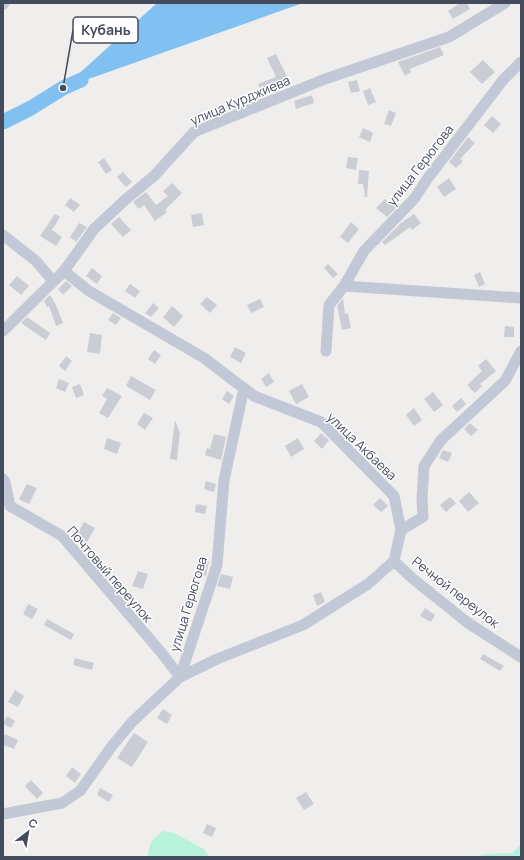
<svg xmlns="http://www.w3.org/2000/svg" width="524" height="860" font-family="Manrope,sans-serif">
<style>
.green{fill:#b7f2db}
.water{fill:#80c1f2}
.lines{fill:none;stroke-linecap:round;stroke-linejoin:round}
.river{stroke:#80c1f2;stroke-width:15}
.building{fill:#cbcdd5}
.minor{stroke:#c2c8d6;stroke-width:11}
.labels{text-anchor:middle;stroke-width:3;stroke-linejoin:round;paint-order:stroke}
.street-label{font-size:13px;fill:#444b5c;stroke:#fff}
.leader{fill:none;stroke:#444b5c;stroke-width:1.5}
.callout-dot{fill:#444b5c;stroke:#fff;stroke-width:1.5}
.callout{fill:#fff;stroke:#444b5c;stroke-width:1.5}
.callout-label{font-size:14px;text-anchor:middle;font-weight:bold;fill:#444b5c}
</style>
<rect width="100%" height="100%" fill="#f0eded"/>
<!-- green -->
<g class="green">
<path d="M163 831 174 833 204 849 209 857H148C149 843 152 839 163 831Z"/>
<path d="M521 844V857H474L484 854 512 853Z"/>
</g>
<!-- water -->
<path class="water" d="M157 3H303L63 88Z"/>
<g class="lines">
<!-- river -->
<path class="river" d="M3 122 31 108 63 88 81 80"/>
</g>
<!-- building -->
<g class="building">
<path d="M460 3H467L470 9 453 19 448 11Z"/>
<path d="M440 47 444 55 410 69 411 72 405 76 398 62Z"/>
<path d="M276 54 291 85 281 89 279 84 262 92 258 84 276 77 267 58Z"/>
<path d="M483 60 495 72 482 84 470 72Z"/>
<path d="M357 80 360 91 351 93 348 82Z"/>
<path d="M370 88 376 102 368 105 363 91Z"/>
<path d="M312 95 314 103 296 109 294 101Z"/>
<path d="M389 110 396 113 391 126 384 124Z"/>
<path d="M492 116 501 124 493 133 484 125Z"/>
<path d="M363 128 373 133 370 142 359 137Z"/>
<path d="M468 137 475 143 460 159 463 161 456 168 449 162Z"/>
<path d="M348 157 358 158 356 170 346 168Z"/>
<path d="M104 158 112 170 106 174 98 162Z"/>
<path d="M359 170 369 171 367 197H365L363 184H358Z"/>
<path d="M123 172 132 182 126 187 117 177Z"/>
<path d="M449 178 456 189 444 197 437 187Z"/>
<path d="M172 183 182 193 165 210 167 212 155 221 144 205 139 209 133 202 146 192 156 205 168 196 163 191Z"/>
<path d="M70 198 80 205 74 212 65 205Z"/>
<path d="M385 199 396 208 387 217 376 208Z"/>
<path d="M202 213 204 225 193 227 191 215Z"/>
<path d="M55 214 60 217 52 230 62 237 56 246 40 236Z"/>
<path d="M414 214 421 223 412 230 410 227 385 245 382 242 401 223Z"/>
<path d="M119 217 131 230 123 237 111 224Z"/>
<path d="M351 222 359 229 348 243 340 237Z"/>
<path d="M79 223 87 227 76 242 70 237Z"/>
<path d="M328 264 338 274 333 278 324 268Z"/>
<path d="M92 268 102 276 97 284 86 276Z"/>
<path d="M480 272 485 284 479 287 474 275Z"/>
<path d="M17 276 29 286 21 295 9 285Z"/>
<path d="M66 281 72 286 63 295 58 289Z"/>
<path d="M130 284 140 291 135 298 125 291Z"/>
<path d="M50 295 56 305 63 323 56 326 49 306 47 307 44 301Z"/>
<path d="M207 297 217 305 210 313 200 304Z"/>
<path d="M343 298 345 314 348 313 351 328 342 330 337 306Z"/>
<path d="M260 299 264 307 251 313 247 305Z"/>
<path d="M153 303 159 308 151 317 145 313Z"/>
<path d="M172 306 183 316 174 327 163 317Z"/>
<path d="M113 313 121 318 116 325 108 320Z"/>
<path d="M27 317 50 333 46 340 21 323Z"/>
<path d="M505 326 514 327V337H504Z"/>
<path d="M90 333 102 335 100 354 87 352Z"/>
<path d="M235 347 246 353 241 363 230 357Z"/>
<path d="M154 350 161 355 155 364 148 359Z"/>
<path d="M66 356 72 361 65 371 59 366Z"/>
<path d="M486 359 496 371 480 384 482 386 475 393 467 385 482 371 478 366Z"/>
<path d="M269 373 274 382 266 387 261 379Z"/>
<path d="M131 376 156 390 150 400 126 386Z"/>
<path d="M59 379 69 383 65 392 56 388Z"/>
<path d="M80 384 84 395 76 398 72 387Z"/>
<path d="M302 384 309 397 296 404 289 391Z"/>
<path d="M107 388 122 396 108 418 99 413 107 399 102 396Z"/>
<path d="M227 391 234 396 229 404 222 399Z"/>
<path d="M433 392 443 405 434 412 424 399Z"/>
<path d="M461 398 466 404 457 412 452 406Z"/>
<path d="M414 408 422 420 414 426 406 415Z"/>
<path d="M144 413 153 418 145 430 137 424Z"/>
<path d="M175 420 180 433 177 460 170 459Z"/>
<path d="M470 423 478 430 471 436 464 429Z"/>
<path d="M321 433 329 440 322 449 314 441Z"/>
<path d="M214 434 226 437 221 460 205 455 207 448 210 449Z"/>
<path d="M107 438 121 443 117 454 104 449Z"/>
<path d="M298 438 304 449 291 457 285 446Z"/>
<path d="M443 450 452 453 448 462 439 458Z"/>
<path d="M206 481 216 484 214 492 204 489Z"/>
<path d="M27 484 37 488 29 504 19 499Z"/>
<path d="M469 492 479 503 468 512 459 501Z"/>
<path d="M450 497 456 503 446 512 440 505Z"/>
<path d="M380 498 388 506 381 512 373 505Z"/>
<path d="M196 504 207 506 205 514 195 512Z"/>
<path d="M84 522 95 528 86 544 75 538Z"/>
<path d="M198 559 209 561 206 576 196 574Z"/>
<path d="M138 571 148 574 143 589 132 586Z"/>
<path d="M221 574 233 577 230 589 217 586Z"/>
<path d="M321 592 325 602 317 606 313 595Z"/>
<path d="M28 604 38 609 32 619 23 614Z"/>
<path d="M425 608 435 615 431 622 420 616Z"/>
<path d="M47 619 74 634 71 640 44 625Z"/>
<path d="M483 654 504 666 500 671 480 659Z"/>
<path d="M75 658 94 663 92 670 73 665Z"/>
<path d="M15 690 24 696 18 707 8 702Z"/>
<path d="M163 709 172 715 167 724 157 718Z"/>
<path d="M7 716 15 721 11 728 3 724Z"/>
<path d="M134 733 148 742 132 767 117 758Z"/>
<path d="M5 734 18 740 14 749 3 745V740Z"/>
<path d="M72 767 81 774 75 783 66 776Z"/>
<path d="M31 780 43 793 37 799 25 786Z"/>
<path d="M100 788 113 795 109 802 97 795Z"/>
<path d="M306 792 314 804 304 810 296 798Z"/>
<path d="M207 824 216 828 212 837 203 833Z"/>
</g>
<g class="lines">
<!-- minor -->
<g class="minor">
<path d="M3 4 4 3"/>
<path d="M3 235 36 261 53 281"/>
<path d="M344 286 521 298"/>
<path d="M3 331 64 271 94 229 125 200 154 176 194 132 325 79 449 37 505 3"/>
<path d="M326 351 329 305 344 286 364 251 414 199 428 178 503 80 521 62"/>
<path d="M3 479 5 482 10 506 62 536 160 651 180 677 217 659 303 625 368 584 394 561 401 530 394 496 321 422 254 396 204 358 89 291 64 271"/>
<path d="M401 530 423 517 422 498 424 466 441 440 505 381 521 351"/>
<path d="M394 561 412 578 468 623 521 657"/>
<path d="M3 814 62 803 80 791 112 746 132 722 180 677 217 565 224 480 244 388"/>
</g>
</g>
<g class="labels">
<!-- street labels -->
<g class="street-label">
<text transform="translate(240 100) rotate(-23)" y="5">улица Курджиева</text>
<text transform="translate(420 165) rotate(-52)" y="5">улица Герюгова</text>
<text transform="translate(362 446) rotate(44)" y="5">улица Акбаева</text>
<text transform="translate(110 574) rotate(49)" y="5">Почтовый переулок</text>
<text transform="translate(456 592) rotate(38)" y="5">Речной переулок</text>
<text transform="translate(188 604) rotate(-73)" y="5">улица Герюгова</text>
</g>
</g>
<!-- callouts -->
<path class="leader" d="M63 88L73 30"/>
<circle class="callout-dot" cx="63" cy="88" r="4"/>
<rect class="callout" x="73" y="17" width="65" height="26" rx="4"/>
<g class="callout-label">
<text x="106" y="35">Кубань</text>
</g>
<!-- border -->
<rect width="524" height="860" fill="none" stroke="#444b5c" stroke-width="8"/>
<!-- north arrow -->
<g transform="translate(28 832) rotate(31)" stroke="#ffffff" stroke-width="3" paint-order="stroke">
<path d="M0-3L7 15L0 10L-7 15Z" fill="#444b5c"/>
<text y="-6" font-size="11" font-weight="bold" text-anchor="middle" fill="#444b5c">С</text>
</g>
</svg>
